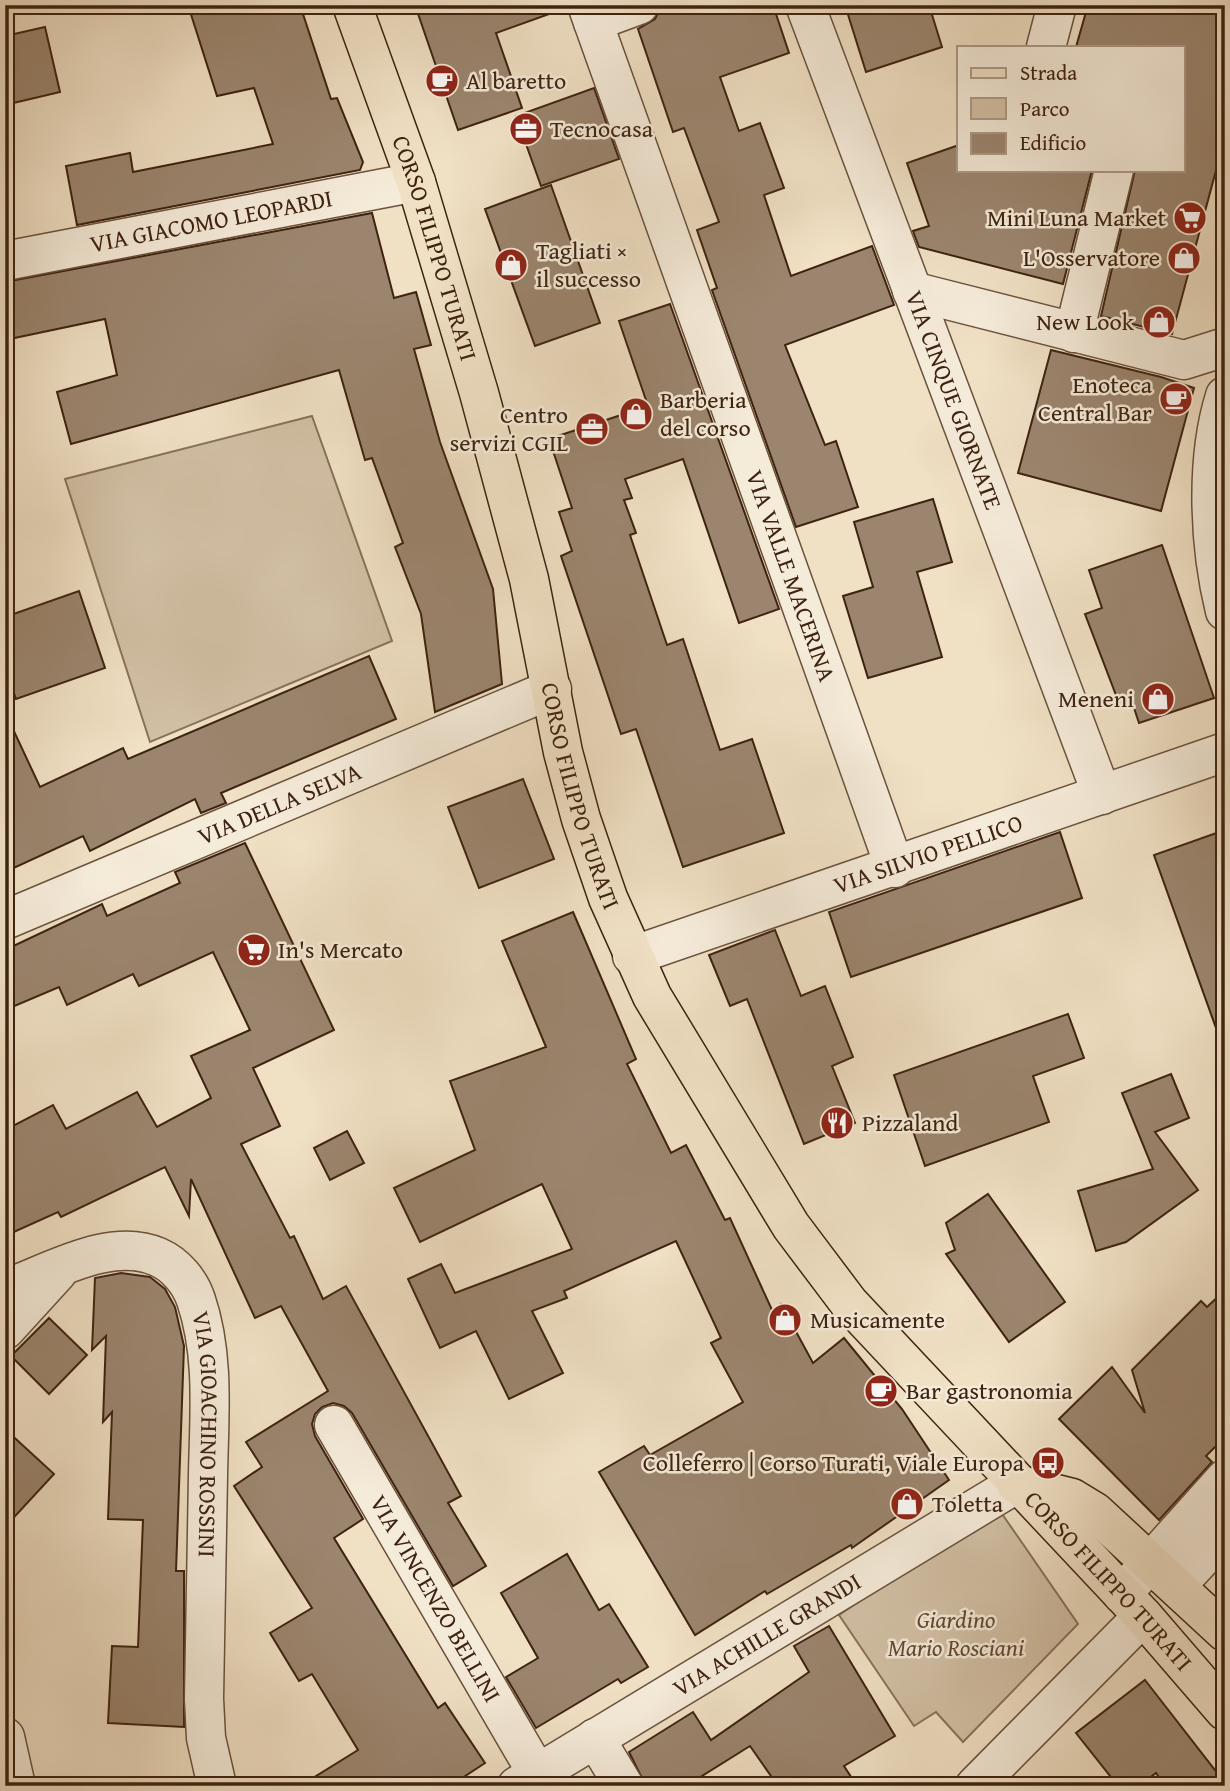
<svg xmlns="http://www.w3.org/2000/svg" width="1230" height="1791" font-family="'Gentium Book Plus',serif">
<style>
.green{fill:#d2c0a5;stroke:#88725a;stroke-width:2}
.building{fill:#9b856e;stroke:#3e2310;stroke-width:2}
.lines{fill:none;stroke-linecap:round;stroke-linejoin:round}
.minor-casing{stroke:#6a523d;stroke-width:41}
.major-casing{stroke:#3e2310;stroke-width:41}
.minor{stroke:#f5ebd9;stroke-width:38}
.major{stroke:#f0e0c4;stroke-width:38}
.labels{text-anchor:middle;stroke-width:5;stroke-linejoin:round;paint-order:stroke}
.poi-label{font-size:24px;fill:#3e2310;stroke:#f5ebd9;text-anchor:start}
.street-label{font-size:24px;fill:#3e2310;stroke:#f5ebd9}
.park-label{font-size:24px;font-style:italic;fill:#634a35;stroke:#f5ebd9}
</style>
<rect width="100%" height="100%" fill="#f0e0c4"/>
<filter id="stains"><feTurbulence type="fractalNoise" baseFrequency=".00286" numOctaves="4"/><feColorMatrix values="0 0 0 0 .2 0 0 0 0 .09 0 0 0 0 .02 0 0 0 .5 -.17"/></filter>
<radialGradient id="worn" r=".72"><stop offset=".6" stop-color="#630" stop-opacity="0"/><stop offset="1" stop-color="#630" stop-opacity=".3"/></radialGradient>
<!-- green -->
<g class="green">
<path d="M312 416 392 641 150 742 65 479Z"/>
<path d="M998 1508 1078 1624 963 1742 936 1712 914 1726 839 1615Z"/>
</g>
<!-- building -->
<g class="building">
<path d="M188 5H300L331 99 337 98 363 162 360 170 77 225 66 166 130 153 133 172 273 144 254 88 217 96Z"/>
<path d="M415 5H563V9L496 33 522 108 458 130Z"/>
<path d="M678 5H773L789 53 720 77 739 131 760 123 784 188 764 195 791 276 872 246 894 305 785 345 825 445 836 441 858 507 796 527 712 290 717 288 697 230 719 222 684 128 673 132 638 29 655 19 659 11Z"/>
<path d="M845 5H929L942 47 866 72Z"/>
<path d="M1088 5H1225V137L1172 334 1101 316 1135 170H1183V47H1076Z"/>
<path d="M45 27 60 92 5 105V36Z"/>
<path d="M594 88 619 159 541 186 516 116Z"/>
<path d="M959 145V170H1092L1063 284 919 247 913 231 929 226 907 163Z"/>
<path d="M551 185 600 323 535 346 485 209Z"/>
<path d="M372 213 394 298 416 292 431 345 414 349 440 442 493 589 502 684 435 712 421 614 395 547 403 543 372 458 365 460 339 370 71 444 57 392 117 375 105 319 5 340V282Z"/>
<path d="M670 304 779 609 739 623 683 459 625 479 632 498 624 500 636 533 630 535 667 645 683 639 720 750 752 739 784 833 683 867 636 729 621 734 561 556 572 551 559 512 572 508 549 439 648 406 619 321Z"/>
<path d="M1051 350 1161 377 1194 388 1161 511 1018 473Z"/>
<path d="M933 499 952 562 917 572 942 657 868 678 843 596 873 587 854 522Z"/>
<path d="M1162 545 1214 698 1139 723 1131 699 1119 703 1085 614 1102 608 1089 570Z"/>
<path d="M79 591 105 668 16 699 5 667V617Z"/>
<path d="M369 656 396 719 221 793 226 803 201 813 195 799 90 851 83 836 5 872V712L40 787 123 748 128 759Z"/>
<path d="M523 779 554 859 479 888 448 807Z"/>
<path d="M1225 830V1041L1221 1042 1154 855Z"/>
<path d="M1060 832 1082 898 851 977 829 912Z"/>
<path d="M245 843 334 1030 253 1068 280 1126 241 1144 290 1238 294 1236 323 1299 346 1286 461 1496 448 1503 486 1566 453 1586 352 1413 344 1406 333 1403 322 1407 315 1414 312 1424 315 1436 363 1519 334 1538 438 1708 445 1703 485 1763 450 1786H300L358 1750 312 1674 299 1681 270 1633 312 1608 234 1486 262 1467 246 1442 328 1391 281 1306 255 1318 191 1179 189 1216 165 1167 61 1217 58 1212 5 1236V1130L53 1105 66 1129 137 1092 157 1127 211 1098 191 1056 250 1030 213 952 139 986 133 974 67 1005 59 987 5 1010V950L102 904 107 916 180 883 175 872Z"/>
<path d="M573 912 636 1059 627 1064 671 1153 686 1145 725 1220 730 1218 772 1310 781 1304 813 1363 844 1338 902 1409 949 1480 852 1548 851 1545 767 1594 765 1591 695 1635 599 1472 644 1446 650 1455 743 1402 711 1343 721 1338 676 1241 564 1291 567 1298 532 1311 563 1373 509 1399 476 1331 440 1348 408 1279 441 1264 455 1293 572 1249 542 1184 420 1242 394 1188 475 1150 450 1081 546 1047 502 941Z"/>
<path d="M775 930 801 996 825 986 853 1057 832 1066 855 1123 804 1144 747 999 730 1006 709 955Z"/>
<path d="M1068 1014 1084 1058 1033 1076 1049 1122 925 1166 894 1075Z"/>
<path d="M1171 1074 1189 1118 1155 1132 1198 1190 1126 1242 1096 1251 1078 1191 1153 1169 1122 1093Z"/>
<path d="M347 1131 364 1163 330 1180 314 1148Z"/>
<path d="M988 1194 1065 1302 1009 1342 946 1254 955 1250 946 1223Z"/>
<path d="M121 1273 150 1277 165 1289 175 1307 184 1346 176 1571H184V1727L108 1723 112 1646 138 1647 143 1520 108 1519 112 1412 103 1422 106 1336 92 1350 95 1278Z"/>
<path d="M1225 1290V1437L1206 1456 1212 1462 1159 1520 1059 1419 1112 1367 1145 1413 1132 1370 1201 1301 1207 1307Z"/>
<path d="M49 1318 87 1355 49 1394 11 1356Z"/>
<path d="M5 1429 54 1474 5 1527Z"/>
<path d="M567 1554 599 1610 609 1604 648 1667 621 1683 618 1679 536 1728 506 1677 538 1658 501 1593Z"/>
<path d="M829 1626 895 1736 844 1766 857 1786H778L750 1746 686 1786H646L629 1752 693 1712 711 1740 809 1672 794 1646Z"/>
<path d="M1145 1680 1225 1783V1786H1165L1156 1773 1139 1786H1118L1076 1733Z"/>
</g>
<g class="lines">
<defs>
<g id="minor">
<path id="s1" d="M587 5 895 868"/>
<path id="s2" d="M805 5 1102 795"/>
<path d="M593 22 639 5"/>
<path d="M1046 47 1057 5"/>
<path id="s3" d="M5 261 416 182"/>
<path d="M912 291 1184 360 1225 347"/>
<path d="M1074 333 1114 170"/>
<path d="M1225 396C1205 460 1209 546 1225 611"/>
<path id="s4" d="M5 920 552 689"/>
<path id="s5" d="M632 956 1225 752"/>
<path id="s6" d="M5 1289C50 1273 110 1236 158 1257 176 1265 190 1282 196 1300 215 1356 209 1417 208 1475 207 1549 205 1624 204 1699L206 1738 217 1786"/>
<path d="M5 1330 57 1273"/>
<path id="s7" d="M334 1425 537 1773"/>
<path d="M1176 1586 1225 1533"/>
<path d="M1122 1594 1225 1479"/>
<path d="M5 1737 16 1786"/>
<path d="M595 1738 624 1786"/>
<path id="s8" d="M517 1786 1016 1484"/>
<path d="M975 1786 1143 1616"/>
</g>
<g id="major">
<path id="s9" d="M352 5 416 182 479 393 529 579 563 752 581 819 608 898 652 996 791 1226 849 1303 1143 1616 1225 1711"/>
<path d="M1016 1484 1072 1498 1095 1512 1225 1632"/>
</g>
</defs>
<!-- minor casing -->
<use href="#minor" class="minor-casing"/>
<!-- major casing -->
<use href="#major" class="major-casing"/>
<!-- minor -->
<use href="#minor" class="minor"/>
<!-- major -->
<use href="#major" class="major"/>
</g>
<!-- icons -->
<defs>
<symbol id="cafe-disc" viewBox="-11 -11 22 22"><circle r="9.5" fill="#8f2418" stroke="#f5ebd9"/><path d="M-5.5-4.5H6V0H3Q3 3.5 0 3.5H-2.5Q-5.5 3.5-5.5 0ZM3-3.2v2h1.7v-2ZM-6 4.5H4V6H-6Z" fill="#fff"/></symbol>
<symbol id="office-disc" viewBox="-11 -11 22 22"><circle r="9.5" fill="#8f2418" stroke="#f5ebd9"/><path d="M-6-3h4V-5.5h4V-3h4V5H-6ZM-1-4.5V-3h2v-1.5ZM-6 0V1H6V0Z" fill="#fff"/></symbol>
<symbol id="supermarket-disc" viewBox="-11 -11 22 22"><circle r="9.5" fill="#8f2418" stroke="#f5ebd9"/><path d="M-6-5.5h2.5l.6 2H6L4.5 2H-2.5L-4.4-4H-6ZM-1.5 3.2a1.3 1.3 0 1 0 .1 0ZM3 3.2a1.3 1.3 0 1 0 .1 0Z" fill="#fff"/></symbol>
<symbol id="shop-disc" viewBox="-11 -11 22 22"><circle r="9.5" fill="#8f2418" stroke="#f5ebd9"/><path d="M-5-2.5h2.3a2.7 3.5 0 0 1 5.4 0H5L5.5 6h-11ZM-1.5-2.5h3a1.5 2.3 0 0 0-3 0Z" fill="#fff"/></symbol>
<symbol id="restaurant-disc" viewBox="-11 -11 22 22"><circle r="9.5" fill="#8f2418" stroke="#f5ebd9"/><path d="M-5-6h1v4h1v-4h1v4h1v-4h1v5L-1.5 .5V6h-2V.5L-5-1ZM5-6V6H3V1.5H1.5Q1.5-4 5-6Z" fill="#fff"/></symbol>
<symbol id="bus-disc" viewBox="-11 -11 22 22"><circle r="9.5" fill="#8f2418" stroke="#f5ebd9"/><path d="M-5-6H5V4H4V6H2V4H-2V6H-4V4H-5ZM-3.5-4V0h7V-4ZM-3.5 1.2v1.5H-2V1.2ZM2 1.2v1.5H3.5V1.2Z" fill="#fff"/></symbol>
</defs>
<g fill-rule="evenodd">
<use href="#cafe-disc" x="423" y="62" width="38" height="38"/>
<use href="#office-disc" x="507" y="110" width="38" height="38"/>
<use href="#supermarket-disc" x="1171" y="199" width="38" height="38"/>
<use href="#shop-disc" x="1165" y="239" width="38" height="38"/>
<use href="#shop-disc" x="492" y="246" width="38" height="38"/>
<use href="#shop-disc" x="1140" y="303" width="38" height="38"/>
<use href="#cafe-disc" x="1157" y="380" width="38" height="38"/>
<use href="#shop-disc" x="617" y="395" width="38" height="38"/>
<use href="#office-disc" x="573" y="410" width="38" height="38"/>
<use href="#shop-disc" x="1139" y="680" width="38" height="38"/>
<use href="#supermarket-disc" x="235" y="931" width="38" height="38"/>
<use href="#restaurant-disc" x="818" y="1104" width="38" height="38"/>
<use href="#shop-disc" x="766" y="1301" width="38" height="38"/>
<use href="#cafe-disc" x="862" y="1372" width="38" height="38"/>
<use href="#bus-disc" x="1029" y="1444" width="38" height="38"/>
<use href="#shop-disc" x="888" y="1485" width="38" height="38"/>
</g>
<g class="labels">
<!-- poi labels -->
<g class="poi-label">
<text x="466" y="89">Al baretto</text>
<text x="550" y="137">Tecnocasa</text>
<text x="1166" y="226" text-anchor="end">Mini Luna Market</text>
<text x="536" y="259">Tagliati ×<tspan x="536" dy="28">il successo</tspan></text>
<text x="1160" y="266" text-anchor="end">L'Osservatore</text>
<text x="1134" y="330" text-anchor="end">New Look</text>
<text x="1152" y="393" text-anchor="end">Enoteca<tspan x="1152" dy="28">Central Bar</tspan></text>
<text x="660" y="408">Barberia<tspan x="660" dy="28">del corso</tspan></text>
<text x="568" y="423" text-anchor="end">Centro<tspan x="568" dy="28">servizi CGIL</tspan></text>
<text x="1134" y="707" text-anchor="end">Meneni</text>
<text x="278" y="958">In's Mercato</text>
<text x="862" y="1131">Pizzaland</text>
<text x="810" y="1328">Musicamente</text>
<text x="906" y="1399">Bar gastronomia</text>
<text x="1024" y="1471" text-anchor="end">Colleferro | Corso Turati, Viale Europa</text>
<text x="932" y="1512">Toletta</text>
</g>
<!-- street labels -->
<g class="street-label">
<text dy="8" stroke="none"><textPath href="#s3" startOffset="210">VIA GIACOMO LEOPARDI</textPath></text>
<text dy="8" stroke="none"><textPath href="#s9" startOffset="257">CORSO FILIPPO TURATI</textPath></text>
<text dy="8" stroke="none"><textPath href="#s2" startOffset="422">VIA CINQUE GIORNATE</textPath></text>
<text dy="8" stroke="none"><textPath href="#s1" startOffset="606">VIA VALLE MACERINA</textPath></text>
<text dy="8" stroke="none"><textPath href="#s9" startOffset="824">CORSO FILIPPO TURATI</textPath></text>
<text dy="8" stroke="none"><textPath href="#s4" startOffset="298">VIA DELLA SELVA</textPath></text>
<text dy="8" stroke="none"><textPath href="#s5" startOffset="313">VIA SILVIO PELLICO</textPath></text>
<text dy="8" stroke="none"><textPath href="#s6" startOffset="355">VIA GIOACHINO ROSSINI</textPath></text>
<text dy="8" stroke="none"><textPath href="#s9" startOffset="1783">CORSO FILIPPO TURATI</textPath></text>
<text dy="8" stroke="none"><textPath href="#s7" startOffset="201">VIA VINCENZO BELLINI</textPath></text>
<text dy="8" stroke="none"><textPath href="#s8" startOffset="292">VIA ACHILLE GRANDI</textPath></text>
</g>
<!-- park labels -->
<g class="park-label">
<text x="956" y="1628">Giardino<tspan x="956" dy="28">Mario Rosciani</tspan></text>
</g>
</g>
<!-- margin -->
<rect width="1230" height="1791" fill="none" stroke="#f0e0c4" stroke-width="28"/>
<rect x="7" y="7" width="1216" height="1777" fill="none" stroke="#3e2310" stroke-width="3.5"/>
<rect x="14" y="14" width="1202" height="1763" fill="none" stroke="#3e2310" stroke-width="2"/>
<!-- legend -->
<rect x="957" y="46" width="228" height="126" fill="#f5ebd9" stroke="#ac9b89" stroke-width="2"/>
<rect x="971" y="68" width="35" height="10" fill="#f0e0c4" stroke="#ac9b89" stroke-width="2"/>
<text x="1020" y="80" font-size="21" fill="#3e2310">Strada</text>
<rect x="971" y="98" width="35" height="21" fill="#d2c0a5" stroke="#ac9b89" stroke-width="2"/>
<text x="1020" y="116" font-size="21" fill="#3e2310">Parco</text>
<rect x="971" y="133" width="35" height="21" fill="#9b856e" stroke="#ac9b89" stroke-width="2"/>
<text x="1020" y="150" font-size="21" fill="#3e2310">Edificio</text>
<rect width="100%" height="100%" filter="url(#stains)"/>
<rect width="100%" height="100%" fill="url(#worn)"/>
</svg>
